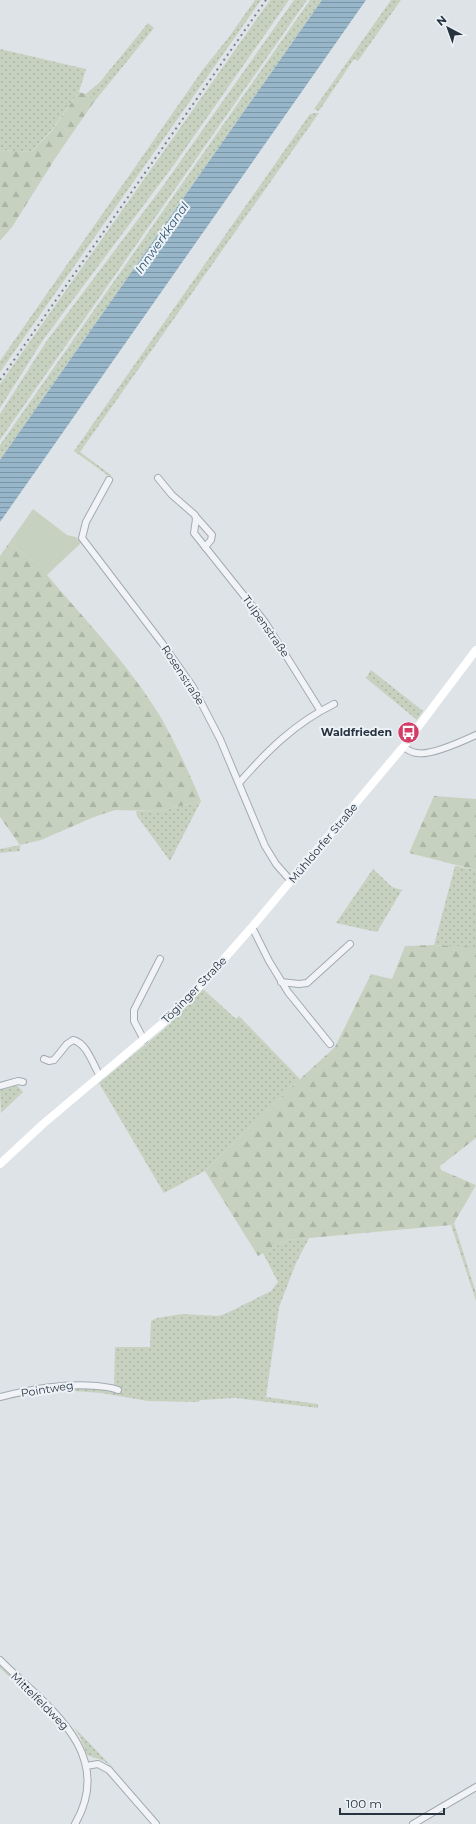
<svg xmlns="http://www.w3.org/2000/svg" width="476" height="1824" font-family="Montserrat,sans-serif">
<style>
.grass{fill:url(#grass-dots)}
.forest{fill:url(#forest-firs)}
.park{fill:#c6d2bf}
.water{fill:url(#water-rules)}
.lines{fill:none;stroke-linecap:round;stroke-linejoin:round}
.street-casing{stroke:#a3abb2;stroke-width:8}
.street{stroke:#f1f3f6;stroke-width:6}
.secondary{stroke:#fff;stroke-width:8}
.rail{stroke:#778592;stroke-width:2;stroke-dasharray:2 4;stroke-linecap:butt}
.labels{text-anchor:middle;stroke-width:4;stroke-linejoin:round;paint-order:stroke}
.street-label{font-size:11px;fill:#273340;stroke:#edf2f6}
.poi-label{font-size:11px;font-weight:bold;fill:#273340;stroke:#edf2f6;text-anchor:end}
.water-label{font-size:12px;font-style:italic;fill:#2f5775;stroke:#edf2f6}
</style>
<defs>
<pattern id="grass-dots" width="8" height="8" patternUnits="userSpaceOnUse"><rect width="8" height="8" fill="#c6d2bf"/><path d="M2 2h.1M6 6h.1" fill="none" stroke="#aab5a5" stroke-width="1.8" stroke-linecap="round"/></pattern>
<pattern id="forest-firs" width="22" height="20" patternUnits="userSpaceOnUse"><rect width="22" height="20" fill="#c6d2bf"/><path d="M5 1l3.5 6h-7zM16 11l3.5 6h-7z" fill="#aab5a5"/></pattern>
<pattern id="water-rules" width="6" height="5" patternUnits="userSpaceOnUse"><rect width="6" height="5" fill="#97b6ca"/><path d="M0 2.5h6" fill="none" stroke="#7b95a5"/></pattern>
</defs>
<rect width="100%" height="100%" fill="#dee3e8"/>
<!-- grass -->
<g class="grass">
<path d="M255 0H261L0 372V361L204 68 229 37Z"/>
<path d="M270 0H289L176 162 43 340 0 408V384Z"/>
<path d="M294 0H307L0 440V414L46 342 163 186Z"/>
<path d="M310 0H322L0 460V445Z"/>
<path d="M391 0H401L358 61 354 59 321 108 318 111 314 109Z"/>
<path d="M148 23 154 28 94 102 86 94 100 82Z"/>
<path d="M0 49 86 69 79 92 50 132 31 152 0 150Z"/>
<path d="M315 113H319L80 452 111 475 110 477 74 451 310 114Z"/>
<path d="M371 670 423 711 417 720 366 678Z"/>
<path d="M201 801 170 861 137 816 136 811H160Z"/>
<path d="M20 845V851L0 853V849Z"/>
<path d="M455 866 476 870V948L434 945Z"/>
<path d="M373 869 392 887 402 890 377 932 336 923Z"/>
<path d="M203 989 236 1019 239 1016 300 1079 205 1171 164 1193 99 1083 163 1030Z"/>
<path d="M16 1084 23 1092 1 1113 0 1089Z"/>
<path d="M454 1223 476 1293V1301L451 1225Z"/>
<path d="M309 1238 296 1263 279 1307 266 1397 318 1404V1408L235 1398 201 1400 198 1402 148 1401 101 1393 74 1391 39 1393 0 1401V1399L17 1394 74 1386 114 1390 115 1347H150L151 1321 157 1318 182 1314 218 1316 225 1314 271 1291 278 1282 263 1253 288 1240Z"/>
<path d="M0 1664 44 1707 43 1708 0 1668Z"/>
<path d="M74 1727 114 1769 104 1761 87 1755 80 1737Z"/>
</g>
<!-- forest -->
<g class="forest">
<path d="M79 92 86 94 94 102 58 154 12 227 0 241V150L31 152 50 133Z"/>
<path d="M9 543 41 566 47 575C86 621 129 665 160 716 176 744 189 772 201 801L160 811 115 810 94 817 41 840 20 845 0 817V556Z"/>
<path d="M434 796 476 799V870L409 853Z"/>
<path d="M434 945 476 947V1138L440 1166 441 1170 476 1185 454 1223 451 1225 288 1240 258 1256 205 1171 300 1079 335 1047 371 974 392 979 405 946Z"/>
</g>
<!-- park -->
<path class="park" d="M33 509 67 535 76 537 81 543 47 575 41 566 9 543Z"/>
<!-- water -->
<path class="water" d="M322 0H366L0 522V460Z"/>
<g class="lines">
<defs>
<g id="street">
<path d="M158 478 172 495 195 515 196 519 194 533 265 622 320 710"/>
<path d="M109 480 86 522 82 538 162 643 193 687 220 739 265 846 276 864 291 881"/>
<path d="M196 517 212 535 211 540 205 547"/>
<path d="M403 747C407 749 412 753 417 753 431 756 463 741 476 735"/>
<path d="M239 783C267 751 295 723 334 704"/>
<path d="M252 927 269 961 288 992 330 1044"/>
<path d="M281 982 299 984 307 983 350 944"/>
<path d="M144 1040 134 1021V1010L160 959"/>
<path d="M44 1059 49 1061 54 1060 67 1044 73 1040C87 1043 93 1065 100 1076"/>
<path d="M0 1086 18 1081 23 1082"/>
<path d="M0 1397C32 1389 64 1383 97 1386 104 1387 111 1387 118 1390"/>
<path d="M0 1660C45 1705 117 1752 75 1824"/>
<path d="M86 1766 98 1764 109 1770 156 1824"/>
<path d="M413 1824 476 1787"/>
</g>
</defs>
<!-- street casing -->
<use href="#street" class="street-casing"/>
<!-- street -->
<use href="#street" class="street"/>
<!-- secondary -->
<path class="secondary" d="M0 1164 43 1124 164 1022 202 984 252 927 403 747 476 650"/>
<!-- rail -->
<path class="rail" d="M0 380 266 0"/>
</g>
<!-- icons -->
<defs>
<symbol id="bus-disc" viewBox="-11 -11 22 22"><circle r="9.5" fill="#d33d67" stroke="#edf2f6"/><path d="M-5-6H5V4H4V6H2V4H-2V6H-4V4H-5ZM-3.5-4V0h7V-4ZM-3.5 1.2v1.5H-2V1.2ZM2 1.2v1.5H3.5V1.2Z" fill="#fff"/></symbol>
</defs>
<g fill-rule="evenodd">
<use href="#bus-disc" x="396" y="720" width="25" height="25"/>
</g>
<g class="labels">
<!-- street labels -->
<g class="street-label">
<text transform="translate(266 626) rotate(55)" y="4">Tulpenstraße</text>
<text transform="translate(183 675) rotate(57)" y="4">Rosenstraße</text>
<text transform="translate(323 843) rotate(-50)" y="4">Mühldorfer Straße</text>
<text transform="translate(194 990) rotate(-46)" y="4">Töginger Straße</text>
<text transform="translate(47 1389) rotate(-9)" y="4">Pointweg</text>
<text transform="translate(40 1701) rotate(45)" y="4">Mittelfeldweg</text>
</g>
<!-- poi labels -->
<g class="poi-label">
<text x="392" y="736">Waldfrieden</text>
</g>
<!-- water labels -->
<g class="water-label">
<text transform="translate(162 238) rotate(-55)" y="4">Innwerkkanal</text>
</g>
</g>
<!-- north arrow -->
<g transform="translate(448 28) rotate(319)" stroke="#edf2f6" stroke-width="3" paint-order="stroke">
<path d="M0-3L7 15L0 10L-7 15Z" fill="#273340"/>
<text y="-6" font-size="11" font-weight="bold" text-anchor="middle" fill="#273340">N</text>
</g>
<!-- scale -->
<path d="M340 1808v6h104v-6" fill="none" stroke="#273340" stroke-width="2"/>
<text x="346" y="1808" font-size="12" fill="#273340" stroke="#edf2f6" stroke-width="3" paint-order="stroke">100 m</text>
</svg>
